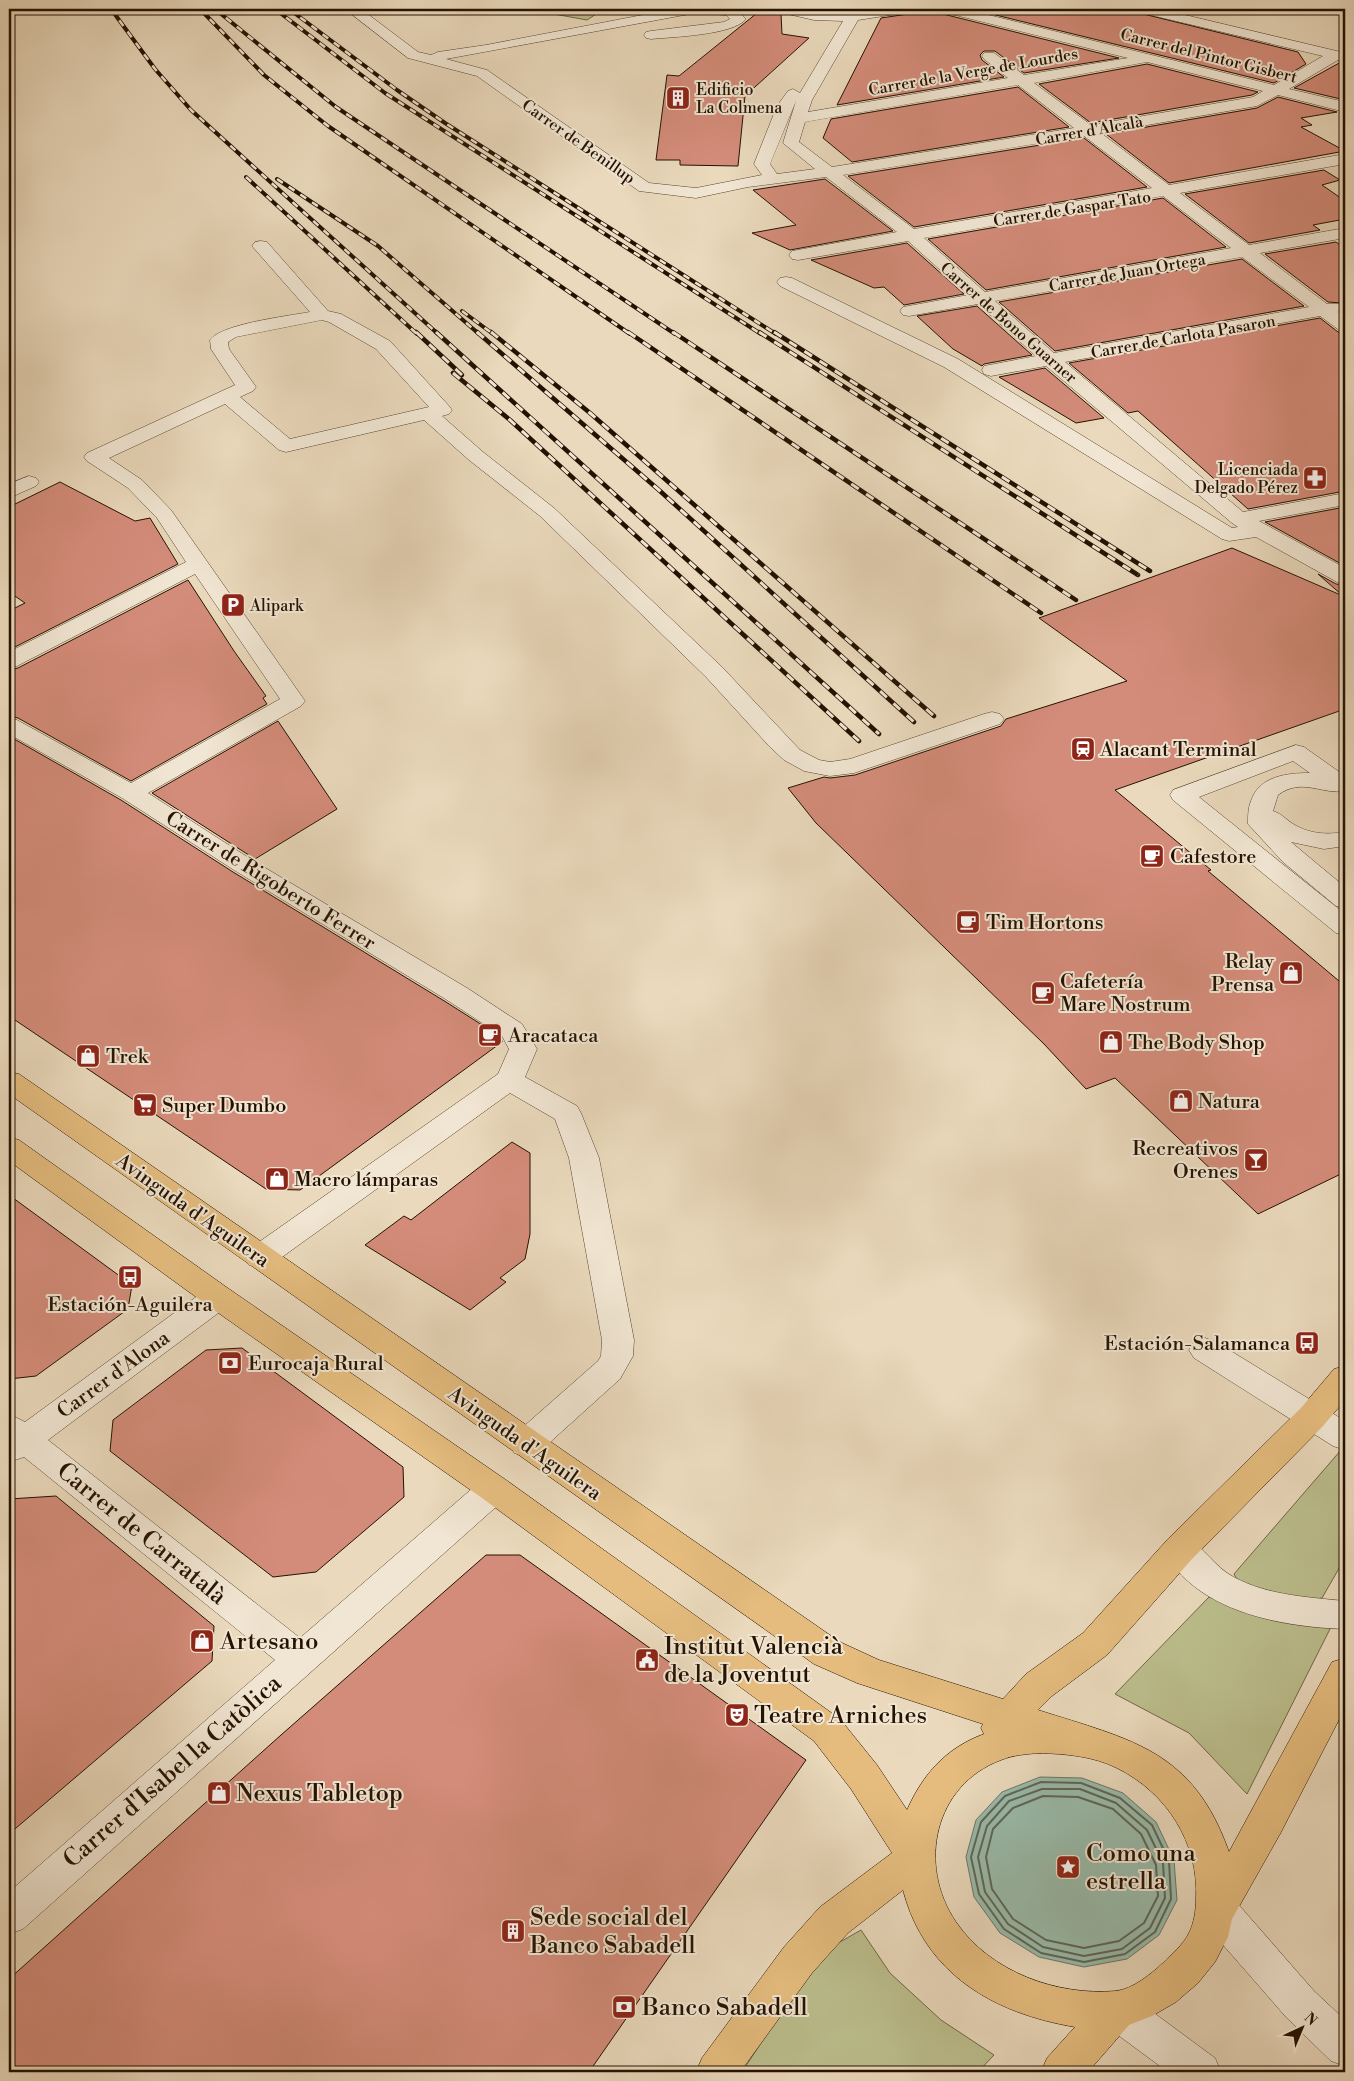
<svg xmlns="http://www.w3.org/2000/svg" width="1354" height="2081" font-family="'Libre Bodoni',serif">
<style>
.green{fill:#bcbe8d;stroke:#706846}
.water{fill:#99bbab;stroke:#6a7767}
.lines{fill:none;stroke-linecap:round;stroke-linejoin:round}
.shore{stroke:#5e6656;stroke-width:2}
.building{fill:#d48c7a;stroke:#241200}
.minor-casing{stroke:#56442f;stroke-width:1}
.major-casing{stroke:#241200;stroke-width:1}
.minor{fill:#f1e6d3;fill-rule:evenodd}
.major{fill:#e5bc7e;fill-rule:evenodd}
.rail-far1-casing{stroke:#241200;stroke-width:4}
.rail-casing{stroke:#241200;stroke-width:4.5}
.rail-far1{stroke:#f1e6d3;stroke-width:2.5;stroke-dasharray:7;stroke-linecap:butt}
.rail{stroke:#f1e6d3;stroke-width:3;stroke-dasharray:9;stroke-linecap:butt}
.labels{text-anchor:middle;stroke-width:4;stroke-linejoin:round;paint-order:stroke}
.far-street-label{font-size:16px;fill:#241200;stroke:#f1e6d3}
.far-poi-label{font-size:16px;fill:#241200;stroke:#f1e6d3;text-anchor:start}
.poi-label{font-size:20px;fill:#241200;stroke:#f1e6d3;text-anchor:start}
.street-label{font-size:20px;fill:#241200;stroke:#f1e6d3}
.near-street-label{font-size:24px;fill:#241200;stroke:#f1e6d3}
.near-poi-label{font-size:24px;fill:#241200;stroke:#f1e6d3;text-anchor:start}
</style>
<rect width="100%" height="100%" fill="#ead9bc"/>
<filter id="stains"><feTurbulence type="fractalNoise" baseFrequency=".004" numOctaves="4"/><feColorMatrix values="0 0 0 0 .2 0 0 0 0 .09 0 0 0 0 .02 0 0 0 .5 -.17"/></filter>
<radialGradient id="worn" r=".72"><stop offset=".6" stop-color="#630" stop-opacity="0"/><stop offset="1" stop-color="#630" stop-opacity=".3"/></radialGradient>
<!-- green -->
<g class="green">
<path d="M526 9H604L587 20Z"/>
<path d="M1341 1450 1345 1454V1558L1322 1598 1303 1601 1239 1583 1234 1574Z"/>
<path d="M1209 1597 1260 1612 1331 1627 1247 1794 1189 1733 1115 1694Z"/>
<path d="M861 1930 890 1973 941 2020 994 2055 978 2072H742L819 1954Z"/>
</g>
<!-- water -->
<path class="water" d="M1040 1777 1082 1778 1123 1793 1156 1822 1174 1860 1177 1900 1159 1935 1127 1959 1084 1967 1039 1957 1000 1933 974 1897 966 1857 976 1820 1002 1792Z"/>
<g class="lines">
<!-- shore -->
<g class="shore">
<path d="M1041 1782 1081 1783 1120 1798 1152 1825 1169 1861 1171 1899 1155 1932 1125 1954 1084 1962 1041 1953 1004 1929 979 1894 971 1857 981 1822 1005 1796Z"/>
<path d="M1042 1789H1080L1116 1803 1147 1830 1163 1863 1165 1898 1150 1928 1122 1949 1084 1956 1043 1947 1008 1924 985 1892 978 1857 987 1826 1009 1801Z"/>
<path d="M1043 1796 1078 1797 1113 1809 1141 1834 1156 1865 1158 1896 1144 1923 1119 1941 1084 1948 1046 1940 1013 1919 992 1889 986 1857 993 1829 1013 1808Z"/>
</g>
</g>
<!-- building -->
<g class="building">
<path d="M762 9H775L781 14 782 34 809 38 745 96 738 166 680 165V160H656L667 75 679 76Z"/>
<path d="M912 9H939L943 14 1119 58 1024 73 995 51H984L980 55 982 60 1004 77 837 105 881 18 908 14Z"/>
<path d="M971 9H1123L1298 52 1306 64 1274 83Z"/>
<path d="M1341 62 1345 63V100L1294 88Z"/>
<path d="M1147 64 1258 92 1252 95 1091 123 1039 84Z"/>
<path d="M1018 87 1069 127 852 162 823 138 831 119Z"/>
<path d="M1278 97 1337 112 1301 118 1312 125 1301 127 1345 151 1169 183 1106 134 1257 108Z"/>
<path d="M1084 138 1147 187 914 227 848 176Z"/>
<path d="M1324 170 1340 180 1322 185 1345 201V219L1313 225 1320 230 1249 243 1185 194Z"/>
<path d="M825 179 893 231 790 250 752 233 796 225 753 190Z"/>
<path d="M1163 198 1226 247 986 290 928 239Z"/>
<path d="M1336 242 1345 249V315L1341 312 1345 308 1342 303 1328 302 1265 254Z"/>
<path d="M907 243 964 294 904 305 884 287 874 288 811 260Z"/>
<path d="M1242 259 1304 306 1055 351 999 302Z"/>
<path d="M977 306 1032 355 984 364 982 366 953 349 917 316Z"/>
<path d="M1320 318 1338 332 1345 333V491L1248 509 1138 411 1128 413 1069 363Z"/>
<path d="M1045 368 1104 418 1076 423 999 377Z"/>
<path d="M60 482 135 521 150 518 178 564 9 650V611L25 603 9 592V507Z"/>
<path d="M1345 507V566L1265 522Z"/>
<path d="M1232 548 1343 596 1318 574 1336 584 1345 585V709L1115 790 1211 870 1208 871 1345 986V1172L1258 1214 1115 1078 1086 1089 1044 1044 816 823 788 788 824 777 830 778 855 775 1001 726 1006 719 1127 681 1039 618Z"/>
<path d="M188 580 234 651 266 696 263 698 267 704 131 781 18 718 9 716V670L18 668Z"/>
<path d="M278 721 337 809 255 859 152 793Z"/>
<path d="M9 736 121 800 233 872 446 1002 501 1037 502 1042 300 1190 266 1189 9 1016Z"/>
<path d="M512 1142 530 1153V1234L525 1259 500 1278 506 1282 470 1310 365 1245 404 1216 411 1220Z"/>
<path d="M9 1195 132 1285 128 1309 36 1376 9 1379Z"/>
<path d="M242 1348 403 1467 404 1497 316 1572 273 1577 110 1451 113 1420 206 1350Z"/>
<path d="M56 1496 214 1626 212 1661 9 1834V1499Z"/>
<path d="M486 1555H520L806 1760 589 2072H9V1979L281 1735Z"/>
</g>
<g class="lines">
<defs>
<g id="minor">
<path d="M345 9H361L418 52 431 55 438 52 486 45 674 9H744L740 13 746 19C734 35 672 37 651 39L646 38 644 35 646 32 651 31 724 22 730 19 726 15 695 13 446 59 487 70 649 183 696 188 762 175 754 164 777 106 788 91 793 89 800 93 843 21 814 20 779 12 777 9 844 13 883 9H910L908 12 903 13 858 20 812 100 808 112 1008 78 984 59 982 56 984 53H994L1024 75 1128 58 943 12 941 9H964L1274 85 1323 56 1138 12 1136 9H1160L1345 53V61L1338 60 1289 89 1345 102V112L1278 95 1257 106 1101 133 1169 185 1345 154V164L1180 193 1249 245 1345 228V238L1260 253 1327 304H1340L1343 308 1338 312 1345 317V331L1339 330 1320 316 1065 362 1243 512 1345 493V505L1259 521 1345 568V583L1337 582 1256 537 1229 541 1222 539 944 367 780 286 777 282 780 278 786 277 792 278 958 359 1232 528 1238 527 1232 523 1046 366 991 376 984 374 982 370 984 366 1036 356 978 304 909 316 903 315 900 311 903 307 968 295 908 241 798 260 792 259 789 255 792 251 897 232 826 177 748 187 696 198 639 191 477 76 408 58ZM1147 62 1263 91 1253 97 1091 125 1034 83ZM1018 85 1074 128 832 167 799 142 805 122ZM796 101 783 143 815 169 777 174 770 164ZM1084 136 1152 188 914 229 843 175ZM1163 196 1231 248 985 292 924 238ZM1242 257 1309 307 1054 353 995 301Z"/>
<path d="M261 241 267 242 328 311 341 314 390 341 449 406 452 410 449 414 442 416 483 452 554 508 722 667 800 750 819 760 830 762 850 759 984 714 992 712 1000 714 1004 719 1000 724 854 773 830 776 804 771 784 760 769 746 706 677 540 516 469 460 424 420 286 452 279 450 225 404 109 458 142 480 171 510 305 701 301 706 148 793 252 860 467 988 522 1024 537 1049 525 1077 577 1106 581 1113 599 1158 634 1340 633 1356 620 1379 538 1453 526 1457 514 1453 510 1444 514 1435 598 1361 601 1356 602 1340 569 1158 555 1119 510 1093 271 1265 260 1268 249 1265 245 1257 249 1249 498 1074 509 1049 502 1036 447 1000 234 870 122 798 9 734V718L17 720 131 783 280 699 195 574 17 666 9 668V652L186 562 157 518 128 488 87 461 84 457 87 453 235 385 211 349 210 340C221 324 288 316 310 312L252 246 255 242ZM322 320 329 322 376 349 429 407 290 439 240 397 253 391 256 387 229 349 228 342 236 337Z"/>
<path d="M29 476 36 478 39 482 36 486 9 498V484Z"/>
<path d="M1296 745 1304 747 1345 776V791C1322 795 1302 777 1278 795L1273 811C1280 813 1285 818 1290 822 1308 834 1325 835 1345 832V846L1324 849 1291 842 1345 887V908L1336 906 1283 862 1248 824C1248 817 1248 808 1251 801 1259 776 1287 773 1310 773L1293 761 1199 797 1345 914V935L1336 933 1173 800 1170 795 1173 790Z"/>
<path d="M218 1286 229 1289 233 1297 229 1305 48 1440 300 1638 482 1480 494 1476 506 1480 511 1489 506 1498 23 1929 9 1934V1892L275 1660 24 1457 9 1462V1414L25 1422 207 1289Z"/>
<path d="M1205 1338 1216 1342 1345 1421V1450L1333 1446 1194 1358 1189 1350 1194 1342Z"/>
<path d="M1180 1535C1200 1542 1210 1561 1227 1573 1261 1595 1306 1597 1345 1601V1629C1282 1627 1195 1612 1163 1549L1168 1539Z"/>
<path d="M1217 1891 1231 1896 1314 1991 1345 2020V2066L1331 2061 1286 2017 1203 1922 1198 1909 1203 1896Z"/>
<path d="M1117 1991 1131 1996 1215 2058 1221 2072H1168L1103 2024 1097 2010 1103 1996Z"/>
</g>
<path id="major" d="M9 1072 19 1074 840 1642 879 1660 1003 1699 1026 1674 1083 1633 1168 1539 1301 1408 1334 1369 1345 1366V1400L1323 1426 1192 1559 1107 1655 1052 1696 1038 1710C1132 1740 1193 1750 1229 1852L1332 1662 1345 1658V1708L1280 1834 1232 1919 1228 1937 1215 1962 1198 1983 1176 2002 1152 2016 1129 2025 1088 2072H1041L1047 2058 1075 2027C993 2013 925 1974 903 1890L848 1933 812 1973 740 2072H696L702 2058 784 1947 820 1907 892 1853 851 1789 814 1741 482 1498 207 1305 9 1161V1137L19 1140 229 1289 506 1480 840 1719 877 1765 907 1810C923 1774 946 1748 984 1734L981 1728 983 1724 857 1683 814 1664 9 1094ZM1040 1753C1066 1754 1093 1756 1117 1768 1167 1793 1199 1843 1196 1899 1196 1910 1194 1923 1189 1933 1183 1945 1172 1954 1163 1963 1151 1974 1133 1989 1116 1991 1057 1996 990 1972 956 1922 917 1865 934 1785 1001 1760 1013 1755 1027 1754 1040 1753Z"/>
</defs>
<!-- minor casing -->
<use href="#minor" class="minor-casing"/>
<!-- major casing -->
<use href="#major" class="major-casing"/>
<!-- minor -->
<use href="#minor" class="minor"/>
<!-- major -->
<use href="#major" class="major"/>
<defs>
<g id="rail-far1">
<path d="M111 9 155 69 191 110 438 334"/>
<path d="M200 9 264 75 328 126 630 334"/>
<path d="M215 9 336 107 675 334"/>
<path d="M275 9 385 93 761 334"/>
<path d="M289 9 397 90 445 123 776 334"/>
<path d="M246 177 417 334"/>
<path d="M277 179 378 246 479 334"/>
<path d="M462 311 493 334"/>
</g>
<g id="rail">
<path d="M416 332 462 375"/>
<path d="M436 332 879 734"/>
<path d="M477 332 660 491 914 722"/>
<path d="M491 332 590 413 934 716"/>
<path d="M628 332 1041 613"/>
<path d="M673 332 1076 600"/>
<path d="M759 332 1138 575"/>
<path d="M774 332 1150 571"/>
<path d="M453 373 510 420 859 741"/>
</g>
</defs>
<!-- rail-far1 casing -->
<use href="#rail-far1" class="rail-far1-casing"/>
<!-- rail casing -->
<use href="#rail" class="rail-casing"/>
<!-- rail-far1 -->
<use href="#rail-far1" class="rail-far1"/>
<!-- rail -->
<use href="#rail" class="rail"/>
</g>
<!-- icons -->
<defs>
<symbol id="building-square" viewBox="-11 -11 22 22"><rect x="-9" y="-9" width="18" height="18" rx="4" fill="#8f2418" stroke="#f1e6d3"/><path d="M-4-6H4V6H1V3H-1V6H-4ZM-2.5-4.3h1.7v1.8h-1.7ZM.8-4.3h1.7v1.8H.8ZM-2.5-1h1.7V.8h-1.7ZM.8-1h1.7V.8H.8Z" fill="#fff"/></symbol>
<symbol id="pharmacy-square" viewBox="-11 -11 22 22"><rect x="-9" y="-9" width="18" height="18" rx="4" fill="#8f2418" stroke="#f1e6d3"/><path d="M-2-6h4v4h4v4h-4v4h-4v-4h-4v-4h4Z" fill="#fff"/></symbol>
<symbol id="parking-square" viewBox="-11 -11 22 22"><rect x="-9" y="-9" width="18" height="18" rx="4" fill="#8f2418" stroke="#f1e6d3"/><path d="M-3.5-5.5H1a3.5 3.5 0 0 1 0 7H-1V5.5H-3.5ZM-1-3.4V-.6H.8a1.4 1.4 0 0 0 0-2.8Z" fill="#fff"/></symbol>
<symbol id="station-square" viewBox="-11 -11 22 22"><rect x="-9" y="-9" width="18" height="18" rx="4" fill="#8f2418" stroke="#f1e6d3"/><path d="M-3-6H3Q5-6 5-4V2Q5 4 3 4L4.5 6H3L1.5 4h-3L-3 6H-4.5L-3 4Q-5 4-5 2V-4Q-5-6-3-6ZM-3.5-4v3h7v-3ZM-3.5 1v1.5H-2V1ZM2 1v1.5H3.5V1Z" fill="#fff"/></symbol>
<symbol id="cafe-square" viewBox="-11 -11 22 22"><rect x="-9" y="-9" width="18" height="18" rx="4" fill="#8f2418" stroke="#f1e6d3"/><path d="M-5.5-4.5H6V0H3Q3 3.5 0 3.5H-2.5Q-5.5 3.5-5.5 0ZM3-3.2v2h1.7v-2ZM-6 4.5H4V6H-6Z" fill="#fff"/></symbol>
<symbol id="shop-square" viewBox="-11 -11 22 22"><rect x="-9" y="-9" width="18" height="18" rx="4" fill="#8f2418" stroke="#f1e6d3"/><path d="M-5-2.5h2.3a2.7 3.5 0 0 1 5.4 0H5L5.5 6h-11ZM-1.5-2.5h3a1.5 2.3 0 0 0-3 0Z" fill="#fff"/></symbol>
<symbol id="supermarket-square" viewBox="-11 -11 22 22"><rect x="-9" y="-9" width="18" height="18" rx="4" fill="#8f2418" stroke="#f1e6d3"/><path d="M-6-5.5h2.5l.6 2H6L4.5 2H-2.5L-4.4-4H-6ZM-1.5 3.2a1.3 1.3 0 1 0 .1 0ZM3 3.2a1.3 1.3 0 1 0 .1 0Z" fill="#fff"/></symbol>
<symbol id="bar-square" viewBox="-11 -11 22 22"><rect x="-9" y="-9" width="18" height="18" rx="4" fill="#8f2418" stroke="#f1e6d3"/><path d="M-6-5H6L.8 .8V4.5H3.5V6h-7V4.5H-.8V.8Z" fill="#fff"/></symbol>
<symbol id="bus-square" viewBox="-11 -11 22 22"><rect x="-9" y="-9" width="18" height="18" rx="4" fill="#8f2418" stroke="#f1e6d3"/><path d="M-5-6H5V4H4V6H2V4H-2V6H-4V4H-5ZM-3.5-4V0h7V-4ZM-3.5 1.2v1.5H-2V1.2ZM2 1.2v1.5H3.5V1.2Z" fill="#fff"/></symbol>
<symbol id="bank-square" viewBox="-11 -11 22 22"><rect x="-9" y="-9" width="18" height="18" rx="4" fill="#8f2418" stroke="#f1e6d3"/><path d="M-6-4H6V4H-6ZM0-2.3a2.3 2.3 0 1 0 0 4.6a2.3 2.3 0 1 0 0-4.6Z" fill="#fff"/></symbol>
<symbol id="civic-square" viewBox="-11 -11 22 22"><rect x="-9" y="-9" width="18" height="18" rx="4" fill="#8f2418" stroke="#f1e6d3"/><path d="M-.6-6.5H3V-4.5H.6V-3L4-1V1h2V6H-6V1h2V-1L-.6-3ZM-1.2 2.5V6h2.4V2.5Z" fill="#fff"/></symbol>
<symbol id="theatre-square" viewBox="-11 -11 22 22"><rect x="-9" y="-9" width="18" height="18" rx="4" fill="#8f2418" stroke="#f1e6d3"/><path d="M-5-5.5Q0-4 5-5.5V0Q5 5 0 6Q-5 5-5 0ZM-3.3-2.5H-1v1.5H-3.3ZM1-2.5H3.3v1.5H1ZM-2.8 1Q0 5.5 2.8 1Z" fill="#fff"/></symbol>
<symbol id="sight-square" viewBox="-11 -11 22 22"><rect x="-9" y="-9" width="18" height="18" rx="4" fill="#8f2418" stroke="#f1e6d3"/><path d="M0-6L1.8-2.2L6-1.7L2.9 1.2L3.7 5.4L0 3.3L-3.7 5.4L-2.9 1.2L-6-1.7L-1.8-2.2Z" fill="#fff"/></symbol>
</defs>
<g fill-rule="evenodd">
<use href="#building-square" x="664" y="84" width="28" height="28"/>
<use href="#pharmacy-square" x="1301" y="464" width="28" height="28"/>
<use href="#parking-square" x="219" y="591" width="28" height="28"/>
<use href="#station-square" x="1069" y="735" width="28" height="28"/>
<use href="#cafe-square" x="1138" y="842" width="28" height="28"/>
<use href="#cafe-square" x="954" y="908" width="28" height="28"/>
<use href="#shop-square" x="1277" y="959" width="28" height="28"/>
<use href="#cafe-square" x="1029" y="979" width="28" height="28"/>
<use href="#cafe-square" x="476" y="1021" width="28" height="28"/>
<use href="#shop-square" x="1097" y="1028" width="28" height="28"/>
<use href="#shop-square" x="74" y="1042" width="28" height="28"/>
<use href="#shop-square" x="1167" y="1087" width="28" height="28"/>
<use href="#supermarket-square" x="131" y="1091" width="28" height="28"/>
<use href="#bar-square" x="1242" y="1146" width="28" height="28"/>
<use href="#shop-square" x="263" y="1165" width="28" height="28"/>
<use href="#bus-square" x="116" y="1263" width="28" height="28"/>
<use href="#bus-square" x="1293" y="1329" width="28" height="28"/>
<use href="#bank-square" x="216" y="1349" width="28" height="28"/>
<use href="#shop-square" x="188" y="1627" width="28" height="28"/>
<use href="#civic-square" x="633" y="1646" width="28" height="28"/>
<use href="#theatre-square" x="723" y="1701" width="28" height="28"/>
<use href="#shop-square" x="205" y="1779" width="28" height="28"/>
<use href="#sight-square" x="1054" y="1853" width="28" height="28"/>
<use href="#building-square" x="499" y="1917" width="28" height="28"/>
<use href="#bank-square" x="610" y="1993" width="28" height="28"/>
</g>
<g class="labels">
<!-- far-street labels -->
<g class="far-street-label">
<text transform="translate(1209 55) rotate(14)" y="6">Carrer del Pintor Gisbert</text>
<text transform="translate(973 71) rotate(-10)" y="6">Carrer de la Verge de Lourdes</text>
<text transform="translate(1089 130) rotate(-10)" y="6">Carrer d'Alcalà</text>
<text transform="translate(579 141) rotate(35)" y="6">Carrer de Benillup</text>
<text transform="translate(1072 208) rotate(-9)" y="6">Carrer de Gaspar Tato</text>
<text transform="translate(1127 272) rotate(-10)" y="6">Carrer de Juan Ortega</text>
<text transform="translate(1009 322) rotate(41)" y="6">Carrer de Bono Guarner</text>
<text transform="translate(1183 336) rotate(-10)" y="6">Carrer de Carlota Pasaron</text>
</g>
<!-- far-poi labels -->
<g class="far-poi-label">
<text x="696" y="95">Edificio<tspan x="696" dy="18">La Colmena</tspan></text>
<text x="1298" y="475" text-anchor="end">Licenciada<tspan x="1298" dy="18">Delgado Pérez</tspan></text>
<text x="250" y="611">Alipark</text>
</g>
<!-- poi labels -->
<g class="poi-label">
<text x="1100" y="756">Alacant Terminal</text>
<text x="1170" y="863">Cafestore</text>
<text x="986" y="929">Tim Hortons</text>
<text x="1274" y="968" text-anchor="end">Relay<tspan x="1274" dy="23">Prensa</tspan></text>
<text x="1060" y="988">Cafetería<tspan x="1060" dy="23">Mare Nostrum</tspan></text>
<text x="508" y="1042">Aracataca</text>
<text x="1128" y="1049">The Body Shop</text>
<text x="106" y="1063">Trek</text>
<text x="1198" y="1108">Natura</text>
<text x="162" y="1112">Super Dumbo</text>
<text x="1238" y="1155" text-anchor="end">Recreativos<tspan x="1238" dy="23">Orenes</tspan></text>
<text x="294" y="1186">Macro lámparas</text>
<text x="130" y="1311" text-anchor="middle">Estación-Aguilera</text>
<text x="1290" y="1350" text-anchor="end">Estación-Salamanca</text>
<text x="248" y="1370">Eurocaja Rural</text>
</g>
<!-- street labels -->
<g class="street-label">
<text transform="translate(271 880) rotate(32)" y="7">Carrer de Rigoberto Ferrer</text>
<text transform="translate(193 1210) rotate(35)" y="7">Avinguda d'Aguilera</text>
<text transform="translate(113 1374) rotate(-36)" y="7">Carrer d'Alona</text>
<text transform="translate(525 1443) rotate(35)" y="7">Avinguda d'Aguilera</text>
</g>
<!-- near-street labels -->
<g class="near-street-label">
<text transform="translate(142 1533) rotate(39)" y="8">Carrer de Carratalà</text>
<text transform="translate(172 1771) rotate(-41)" y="8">Carrer d'Isabel la Catòlica</text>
</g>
<!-- near-poi labels -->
<g class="near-poi-label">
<text x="220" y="1649">Artesano</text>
<text x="664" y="1654">Institut Valencià<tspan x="664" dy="28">de la Joventut</tspan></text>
<text x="754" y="1723">Teatre Arniches</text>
<text x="236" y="1801">Nexus Tabletop</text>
<text x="1086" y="1861">Como una<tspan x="1086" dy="28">estrella</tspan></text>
<text x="530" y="1925">Sede social del<tspan x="530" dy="28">Banco Sabadell</tspan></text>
<text x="642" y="2015">Banco Sabadell</text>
</g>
</g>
<!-- margin -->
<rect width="1354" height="2081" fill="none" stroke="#ead9bc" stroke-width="30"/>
<rect x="10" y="10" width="1334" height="2061" fill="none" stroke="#241200" stroke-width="2.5"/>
<rect x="15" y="15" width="1324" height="2051" fill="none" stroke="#241200"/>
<!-- north arrow -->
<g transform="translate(1302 2028) rotate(44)" stroke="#f1e6d3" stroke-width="4" paint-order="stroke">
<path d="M0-4L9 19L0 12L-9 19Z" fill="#241200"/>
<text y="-8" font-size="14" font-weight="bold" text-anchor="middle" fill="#241200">N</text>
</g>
<rect width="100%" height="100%" filter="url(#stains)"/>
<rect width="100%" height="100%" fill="url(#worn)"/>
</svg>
